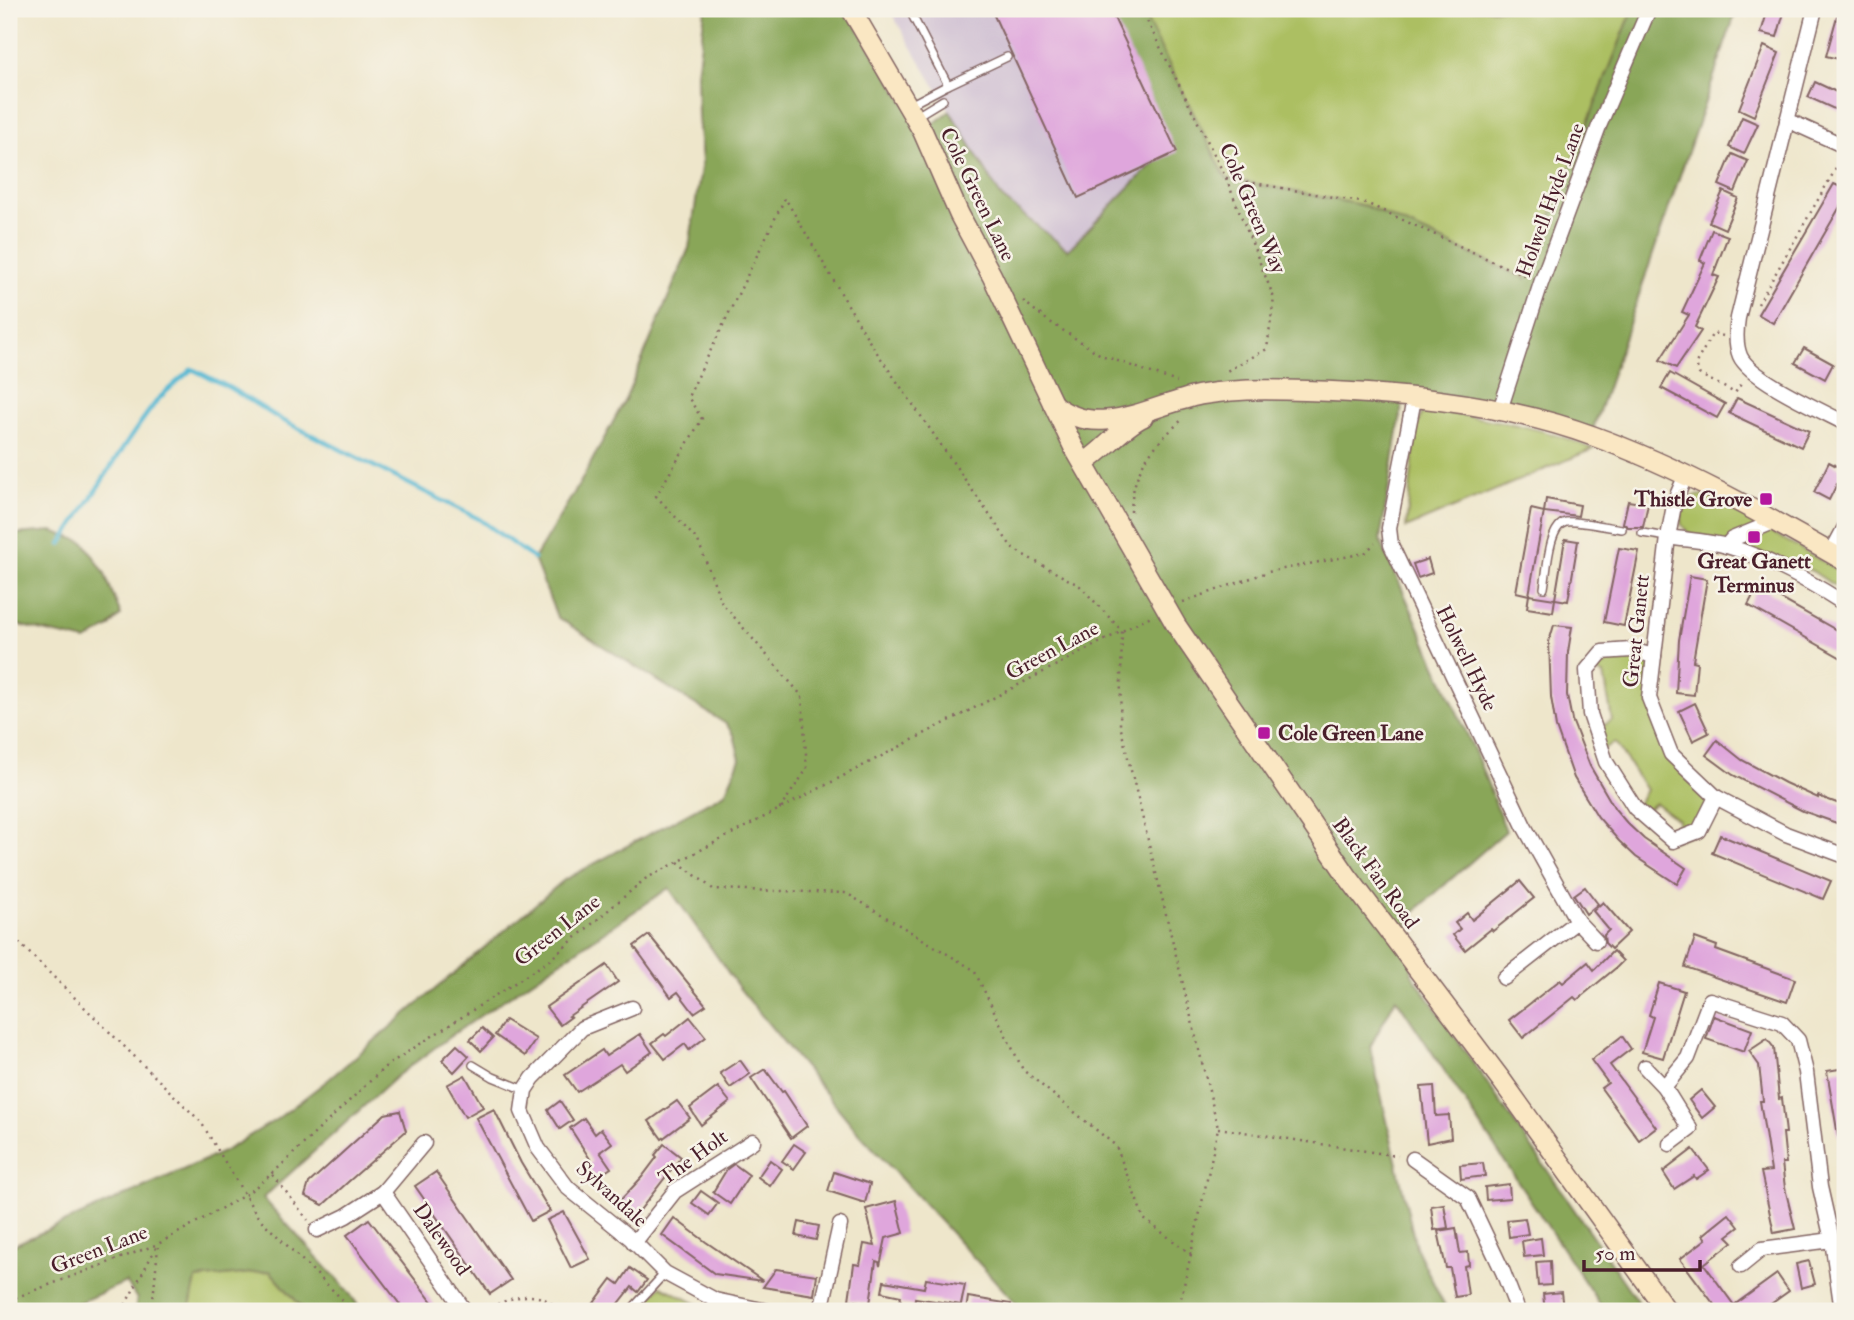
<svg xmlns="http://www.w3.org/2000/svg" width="1854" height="1320" font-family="'IM FELL Double Pica',serif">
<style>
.industrial{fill:#cebed2}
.green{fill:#acbf62;stroke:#7b6f46;stroke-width:2}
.forest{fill:#89a658;stroke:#6a6242;stroke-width:2}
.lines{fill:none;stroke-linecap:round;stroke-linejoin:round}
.stream{stroke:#53b7d2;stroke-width:4.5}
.building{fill:#dfa6dc}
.lane-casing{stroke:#836563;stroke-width:10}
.street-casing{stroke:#836563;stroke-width:17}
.secondary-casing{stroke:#836563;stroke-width:22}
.path{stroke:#836563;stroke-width:2.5;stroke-dasharray:2 5;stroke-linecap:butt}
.lane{stroke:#fff;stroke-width:7}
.street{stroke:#fff;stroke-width:14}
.secondary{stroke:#fae7c3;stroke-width:19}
.poi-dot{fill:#b5179e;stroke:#f7f3e8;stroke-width:2.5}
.labels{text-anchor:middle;stroke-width:5;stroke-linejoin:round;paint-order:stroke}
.street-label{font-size:21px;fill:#4a1f2b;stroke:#f7f3e8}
.poi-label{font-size:21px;font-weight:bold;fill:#4a1f2b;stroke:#f7f3e8;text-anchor:end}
</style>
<rect width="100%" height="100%" fill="#f7f3e8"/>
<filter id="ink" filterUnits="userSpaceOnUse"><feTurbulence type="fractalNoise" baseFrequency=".0143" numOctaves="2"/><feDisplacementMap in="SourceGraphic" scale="14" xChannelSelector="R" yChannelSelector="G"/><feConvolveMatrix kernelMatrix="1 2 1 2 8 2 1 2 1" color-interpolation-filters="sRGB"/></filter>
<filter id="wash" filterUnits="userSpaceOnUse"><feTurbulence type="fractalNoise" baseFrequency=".00686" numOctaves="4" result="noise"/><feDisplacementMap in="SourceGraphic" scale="28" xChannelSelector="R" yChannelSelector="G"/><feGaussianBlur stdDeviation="1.57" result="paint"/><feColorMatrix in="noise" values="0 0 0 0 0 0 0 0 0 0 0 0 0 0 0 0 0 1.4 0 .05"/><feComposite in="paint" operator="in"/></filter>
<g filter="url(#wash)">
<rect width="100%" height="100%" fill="#eee6cb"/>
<!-- industrial -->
<path class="industrial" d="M889 9H1103L1169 147 1068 250 1002 198Z"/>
<!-- green -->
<g class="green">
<path d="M1141 9H1633L1526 280 1366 206 1226 178Z"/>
<path d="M1431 410C1486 419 1543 426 1593 449L1406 528 1416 430 1422 414Z"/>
<path d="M1706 495 1845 574V593L1812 571 1743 547 1691 536 1681 524 1682 507 1694 496Z"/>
<path d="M1602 652 1654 656 1649 698 1671 754 1716 797 1699 831 1673 841 1678 820 1655 803 1642 814 1635 808 1646 790 1615 742 1602 750 1595 731 1612 720 1604 674 1587 670Z"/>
<path d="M270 1271 305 1311H189L196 1279Z"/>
<path d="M661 1286 709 1310V1311H636Z"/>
</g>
<!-- forest -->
<g class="forest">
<path d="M705 9H846L923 132 950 111 1002 198 1068 250 1169 147 1103 9H1141L1226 178 1366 206 1526 279 1633 9H1737L1593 429 1405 390 1380 540 1476 754 1506 831 1407 918 1412 974 1644 1311H1604L1396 998 1370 1047 1416 1247 1445 1307 1439 1311H1023L857 1131 739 988 669 888 452 1035 397 1076 263 1198 347 1290 362 1311H305L270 1271 196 1279 189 1311H135L137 1299 126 1282 62 1310 9 1311V1247L223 1152 277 1119 328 1080 564 880 725 793 740 759 734 735 726 724 557 617 534 559 580 483 626 398 689 248 702 161 698 118 697 74Z"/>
<path d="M52 531 84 542 104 572 121 615 108 628 86 641 9 623V542L16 534Z"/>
</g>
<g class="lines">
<!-- stream -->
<path class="stream" d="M61 544C93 497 121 447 156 402 166 390 180 380 192 369L230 388 280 419 479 519 534 559"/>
</g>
<g id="blocks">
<!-- building -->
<g class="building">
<path d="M991 9H1110L1177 152 1078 198Z"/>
<path d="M1768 9H1785L1777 37 1761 33Z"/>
<path d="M1839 9H1845V51L1843 60 1826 56Z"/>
<path d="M1764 46 1779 53 1754 116 1739 109Z"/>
<path d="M1815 82 1845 96V114L1808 97Z"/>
<path d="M1742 117 1758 124 1744 154 1729 147Z"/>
<path d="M1732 154 1748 161 1735 192 1719 185Z"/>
<path d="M1834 184 1845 189V198L1773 323 1758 314Z"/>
<path d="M1723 191 1738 198 1725 229 1709 222Z"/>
<path d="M1712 230 1728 236 1713 275 1719 277 1695 327 1701 331 1676 368 1660 360 1689 315 1682 312 1705 263 1700 260Z"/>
<path d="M1804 348 1833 364 1825 379 1795 363Z"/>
<path d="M1670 373 1725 404 1717 418 1661 388Z"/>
<path d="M1737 398 1809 431 1801 447 1729 413Z"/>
<path d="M1829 462 1844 470 1829 500 1814 492Z"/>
<path d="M1546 499 1580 505 1578 516 1544 512Z"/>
<path d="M1628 501 1648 504 1643 527H1628L1623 523Z"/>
<path d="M1531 509 1544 512 1529 595 1516 592Z"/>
<path d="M1565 539 1578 541 1568 601 1555 599Z"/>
<path d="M1619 548 1639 551 1624 626 1604 622Z"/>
<path d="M1428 559 1432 573 1418 578 1413 564Z"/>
<path d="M1690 576 1707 579 1693 661 1697 662 1694 695 1676 693 1679 640Z"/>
<path d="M1758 586 1845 635V660L1748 605Z"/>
<path d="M1529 595 1555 599 1553 612 1527 608Z"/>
<path d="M1554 625 1572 627 1568 652 1567 695 1572 720 1590 766 1615 809 1627 823 1644 839 1686 868 1677 884 1636 857 1619 841 1598 817 1574 778 1556 727 1551 697 1549 642Z"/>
<path d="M1695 703 1709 733 1693 741 1679 711Z"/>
<path d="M1717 740 1742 760 1785 783 1818 798V796L1845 806V826L1803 811 1733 775 1706 755Z"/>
<path d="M1720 835 1831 881 1823 899 1712 853Z"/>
<path d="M1520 881 1534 898 1493 931 1491 929 1465 950 1453 935 1460 929 1455 923 1467 913 1472 920Z"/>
<path d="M1585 887 1598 904 1586 914 1574 895Z"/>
<path d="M1603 902 1629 932 1611 949 1605 943 1604 935 1609 930 1593 911Z"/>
<path d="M649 935 706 1005 694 1013 678 992 671 997 634 946Z"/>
<path d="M1695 938 1717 946 1716 950 1795 979 1787 1002 1685 967Z"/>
<path d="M1613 951 1623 961 1617 967 1577 1000 1574 997 1523 1038 1509 1020 1560 980 1563 983 1588 962 1594 970Z"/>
<path d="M607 965 618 982 569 1016 571 1017 560 1025 546 1007Z"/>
<path d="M1659 983 1684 991 1663 1058 1642 1052 1653 1017 1649 1015Z"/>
<path d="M1714 1016 1752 1030 1744 1052 1706 1039Z"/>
<path d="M690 1017 706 1037 689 1050 685 1044 665 1059 652 1043 664 1034 666 1036Z"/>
<path d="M505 1020 536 1039 525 1056 495 1035Z"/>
<path d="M482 1028 493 1038 481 1051 470 1040Z"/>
<path d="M640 1034 652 1052 625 1071 620 1064 577 1092 565 1075 602 1050 606 1056Z"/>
<path d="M1622 1036 1631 1049 1610 1065 1656 1127 1639 1140 1601 1088 1608 1083 1591 1060Z"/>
<path d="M1767 1039 1774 1048 1779 1099 1782 1098 1786 1133H1783L1786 1163H1782L1785 1188 1795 1229 1774 1233 1761 1172 1771 1171 1760 1101H1763L1759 1065 1749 1051Z"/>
<path d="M457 1045 469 1056 454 1072 442 1060Z"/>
<path d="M740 1060 750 1074 730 1088 720 1073Z"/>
<path d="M1845 1068V1136H1838L1827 1071Z"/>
<path d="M765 1069 782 1092 784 1091 807 1126 791 1138 751 1078Z"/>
<path d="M465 1075 483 1107 465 1117 447 1085Z"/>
<path d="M1434 1086 1436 1116 1449 1115 1451 1138 1427 1143 1421 1087Z"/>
<path d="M718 1087 730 1102 701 1125 690 1108Z"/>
<path d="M1701 1090 1715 1107 1702 1118 1689 1100Z"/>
<path d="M560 1101 573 1120 560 1129 548 1110Z"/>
<path d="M677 1101 690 1118 662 1139 649 1121Z"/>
<path d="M494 1109 521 1163 550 1211 531 1221 476 1118Z"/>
<path d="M400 1111 406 1131 348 1182 323 1205 305 1196 309 1183 385 1114Z"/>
<path d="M584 1118 595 1134 601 1129 612 1143 600 1152 611 1168 596 1178 587 1166 592 1162 570 1128Z"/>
<path d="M664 1144 681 1157 633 1219 616 1205 642 1177 657 1157 655 1155Z"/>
<path d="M794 1144 806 1152 794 1169 782 1161Z"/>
<path d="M1693 1149 1709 1170 1696 1179 1694 1176 1674 1189 1663 1172Z"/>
<path d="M770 1160 782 1169 770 1186 758 1177Z"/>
<path d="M1483 1163 1485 1176 1461 1179 1460 1165Z"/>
<path d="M734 1164 749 1175 730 1204 713 1192 727 1169Z"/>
<path d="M436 1172 511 1280 490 1294 415 1186Z"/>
<path d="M834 1172 870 1184 865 1203 828 1191Z"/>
<path d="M1509 1184 1510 1198 1486 1200 1485 1187Z"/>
<path d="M701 1191 718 1203 709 1215 692 1203Z"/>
<path d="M896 1201 904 1233 886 1238 880 1266 879 1262 876 1261 870 1304 849 1300 854 1264 860 1265 864 1244 875 1246 866 1209Z"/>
<path d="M1444 1204 1448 1228 1434 1230 1431 1206Z"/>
<path d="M564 1212 590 1259 571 1268 547 1220Z"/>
<path d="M1729 1214 1739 1227 1727 1236 1733 1242 1704 1264 1734 1305 1777 1274 1789 1291 1761 1311H1719L1680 1259 1706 1239 1703 1235Z"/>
<path d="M674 1218 706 1242 763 1281 715 1274 662 1235Z"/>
<path d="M1525 1218 1528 1234 1509 1237 1507 1220Z"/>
<path d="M369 1219 439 1311H405L347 1235Z"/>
<path d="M799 1222 819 1226 816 1240 796 1236Z"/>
<path d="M1456 1228 1460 1253 1468 1252 1469 1265 1464 1266 1468 1295 1455 1297 1450 1268H1446L1438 1231Z"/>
<path d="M1541 1238 1543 1255 1524 1257 1522 1241Z"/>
<path d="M1550 1261 1551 1285 1538 1286 1536 1262Z"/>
<path d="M1809 1261 1815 1284 1801 1288 1796 1264Z"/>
<path d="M630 1268 647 1280 638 1292 632 1287 613 1311H588L612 1279 619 1284Z"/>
<path d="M776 1269 817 1275 814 1295 763 1287Z"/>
<path d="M926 1279 965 1285 961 1305 915 1298 914 1306 900 1304 901 1296 882 1292 884 1281 924 1288Z"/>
<path d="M1561 1292 1563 1309 1545 1311 1543 1294Z"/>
<path d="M968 1297 1011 1304V1311H966Z"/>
</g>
</g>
</g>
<g filter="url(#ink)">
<use href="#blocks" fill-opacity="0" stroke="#836563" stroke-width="2"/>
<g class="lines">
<defs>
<g id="lane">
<path d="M909 9 948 85 1007 57"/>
<path d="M908 106 948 85"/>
<path d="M915 117 943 100"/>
<path d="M1642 533 1668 537"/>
<path d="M1544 588C1547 573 1548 526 1566 522 1576 520 1611 528 1622 529"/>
<path d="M473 1065 493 1077 525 1090"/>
<path d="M630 1311 665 1273"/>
</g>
<g id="street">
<path d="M1815 9 1738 318C1736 331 1735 344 1740 356 1750 379 1822 411 1845 423"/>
<path d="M1787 120 1842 145"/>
<path d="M1414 399 1389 528 1391 545 1524 826 1577 921 1596 941"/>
<path d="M1500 410 1541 283 1599 126 1649 9"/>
<path d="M1686 475 1675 500 1668 537 1649 698 1671 754 1716 797 1786 834 1845 856"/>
<path d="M1668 537C1687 540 1708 541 1727 546 1769 558 1809 581 1845 604"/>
<path d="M1726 546 1732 539 1776 521"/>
<path d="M1831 553 1845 527"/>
<path d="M1654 656 1631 650 1602 652 1587 670 1590 714 1606 762 1635 808 1673 841 1699 831 1716 797"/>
<path d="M1504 978 1577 921"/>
<path d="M632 1008 582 1028 533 1078 525 1090 522 1111 538 1148 568 1188 630 1238 665 1273 715 1300 767 1311"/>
<path d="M1645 1067 1664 1087 1690 1129 1670 1144"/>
<path d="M1664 1087 1688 1058 1710 1000 1782 1023 1798 1040 1806 1072 1820 1187 1832 1240 1842 1311"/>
<path d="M1413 1159 1468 1198 1503 1272 1518 1311"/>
<path d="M383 1192 424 1143"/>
<path d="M317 1230 346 1216 383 1192 465 1311"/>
<path d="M634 1243 675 1191 753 1141"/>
<path d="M1741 1266 1762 1249 1832 1240"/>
<path d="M821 1311 840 1225"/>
</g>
<g id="secondary">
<path d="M851 9 923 132 959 214 992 276 1073 446 1176 625 1348 877 1502 1081 1667 1311"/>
<path d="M1053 404C1098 441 1152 405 1200 395 1227 390 1256 389 1284 390 1385 392 1498 401 1593 436 1682 468 1764 515 1845 561"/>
<path d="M1084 463C1105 450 1120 428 1143 417"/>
</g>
</defs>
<!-- lane casing -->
<use href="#lane" class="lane-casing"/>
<!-- street casing -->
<use href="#street" class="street-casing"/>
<!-- secondary casing -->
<use href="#secondary" class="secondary-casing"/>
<!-- path -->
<g class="path">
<path d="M1141 9 1226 178 1274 298 1267 349 1223 373"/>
<path d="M1226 178 1366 203 1529 278"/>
<path d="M1023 301 1047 320 1101 355 1177 382"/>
<path d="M1758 304 1842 158"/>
<path d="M1723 336 1713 333 1696 363 1699 374 1735 393 1743 381"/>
<path d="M1131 512C1132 468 1153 446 1184 418"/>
<path d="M1183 602 1268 572 1365 553 1375 543"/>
<path d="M678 862 713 889 846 893 974 970 1023 1070 1116 1146 1144 1219 1191 1254 1218 1128 1120 725 1122 631 1080 586 1013 549 871 344 785 198 688 397 702 419 656 496 698 541 722 603 802 696 807 769 779 810"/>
<path d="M9 933 201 1122 258 1217 354 1311"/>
<path d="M1218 1128 1398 1156"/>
<path d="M273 1175 308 1220"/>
<path d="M9 1300 158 1244 245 1195 272 1174 386 1066 547 962 645 879 1151 616"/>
<path d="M122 1311 158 1244"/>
<path d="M152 1311 158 1247"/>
<path d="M485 1311C506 1298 541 1285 558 1311"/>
<path d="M1178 1311 1191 1254"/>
</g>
<!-- lane -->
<use href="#lane" class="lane"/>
<!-- street -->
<use href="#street" class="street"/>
<!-- secondary -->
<use href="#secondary" class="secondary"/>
</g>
</g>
<!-- markers -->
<g class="poi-dot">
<rect x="1759" y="492" width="14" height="14" rx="3.5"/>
<rect x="1747" y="530" width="14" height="14" rx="3.5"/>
<rect x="1257" y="726" width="14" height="14" rx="3.5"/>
</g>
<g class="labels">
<!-- street labels -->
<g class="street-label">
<text transform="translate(978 194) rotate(64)" y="7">Cole Green Lane</text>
<text transform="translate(1550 200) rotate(-70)" y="7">Holwell Hyde Lane</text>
<text transform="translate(1253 208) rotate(67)" y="7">Cole Green Way</text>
<text transform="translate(1636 631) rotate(-84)" y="7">Great Ganett</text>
<text transform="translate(1052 650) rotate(-28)" y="7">Green Lane</text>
<text transform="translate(1467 658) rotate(64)" y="7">Holwell Hyde</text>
<text transform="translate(1376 873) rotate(54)" y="7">Black Fan Road</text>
<text transform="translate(557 930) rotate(-38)" y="7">Green Lane</text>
<text transform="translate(693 1157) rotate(-36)" y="7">The Holt</text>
<text transform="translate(612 1194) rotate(42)" y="7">Sylvandale</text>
<text transform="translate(442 1239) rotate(55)" y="7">Dalewood</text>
<text transform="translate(99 1249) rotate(-21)" y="7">Green Lane</text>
</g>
<!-- poi labels -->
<g class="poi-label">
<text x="1752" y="506">Thistle Grove</text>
<text x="1754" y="568" text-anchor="middle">Great Ganett<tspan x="1754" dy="24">Terminus</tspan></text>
<text x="1278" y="740" text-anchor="start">Cole Green Lane</text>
</g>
</g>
<!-- margin -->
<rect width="1854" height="1320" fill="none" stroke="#f7f3e8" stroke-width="35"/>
<!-- scale -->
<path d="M1584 1260v10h116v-10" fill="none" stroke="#4a1f2b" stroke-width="3.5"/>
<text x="1595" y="1260" font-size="21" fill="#4a1f2b" stroke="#f7f3e8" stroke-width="5" paint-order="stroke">50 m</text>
</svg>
